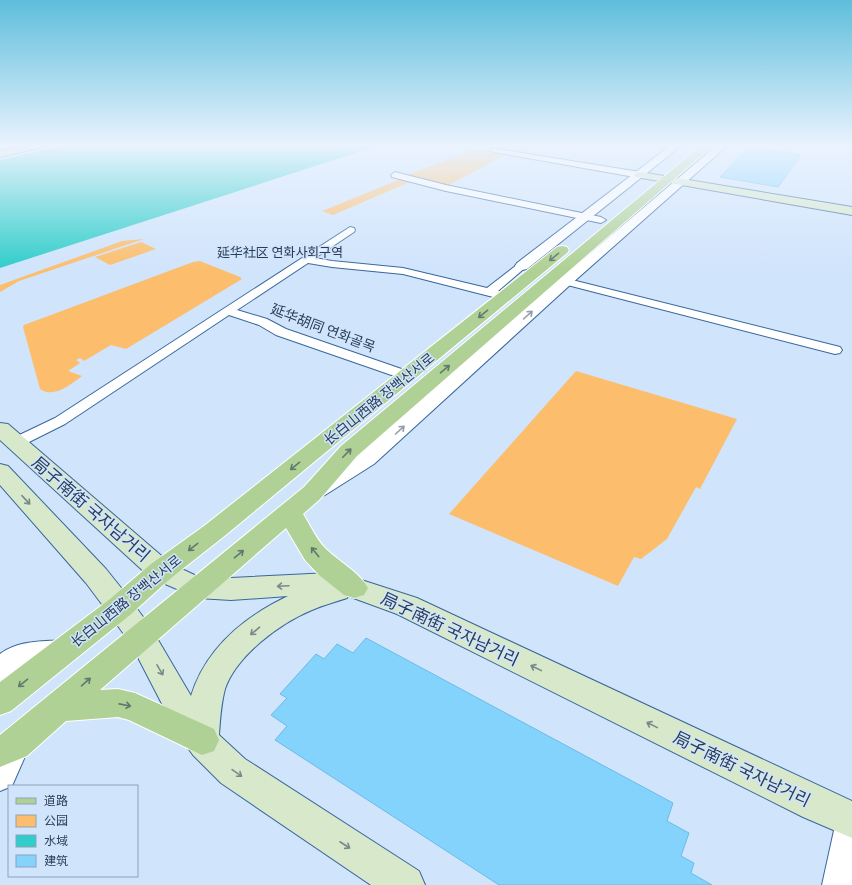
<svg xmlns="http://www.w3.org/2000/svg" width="852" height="885" font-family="'PT Sans Narrow','Noto Sans SC','Noto Sans KR',sans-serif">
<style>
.green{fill:#fcbe6d}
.water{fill:#30cdca}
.building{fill:#83d3fd;stroke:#6bbbe5}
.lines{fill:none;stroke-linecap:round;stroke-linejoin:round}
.minor-casing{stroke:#38679c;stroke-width:2}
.tertiary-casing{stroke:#38679c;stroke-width:2}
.secondary-casing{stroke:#38679c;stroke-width:2}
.primary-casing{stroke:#fff;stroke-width:2}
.minor{fill:#fff;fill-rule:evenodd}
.tertiary{fill:#fff;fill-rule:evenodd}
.secondary{fill:#d8e8ca;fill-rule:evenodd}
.primary{fill:#b0d195;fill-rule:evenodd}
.oneway{stroke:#5f796f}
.oneway2{stroke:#949eaa}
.oneway3{stroke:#788a8a}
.labels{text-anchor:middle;stroke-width:3;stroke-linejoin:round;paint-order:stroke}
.far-quarter-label{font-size:13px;fill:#293e56;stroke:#d0e4fc}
.street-label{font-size:14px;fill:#293e56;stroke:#d0e4fc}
.near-street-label{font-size:17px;fill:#293e56;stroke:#d0e4fc}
</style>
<rect width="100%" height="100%" fill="#d0e4fc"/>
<!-- green -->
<g class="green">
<path d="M477 149 507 154 447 186 405 176Z"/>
<path d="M401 179 412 181 333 215 322 211Z"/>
<path d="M144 239 19 281 0 292V285L122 241Z"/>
<path d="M141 242 156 249 110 265 95 257Z"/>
<path d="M200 261 240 277 242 279 126 349 111 345 84 361 80 358 76 360 80 363 68 371 82 376C71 384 54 399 40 389L23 327 24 325 193 262Z"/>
<path d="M576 371 737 419 700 489 696 487 667 539 641 559 634 557 618 586 449 514Z"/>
</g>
<!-- water -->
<path class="water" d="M66 145H380L0 268V160Z"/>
<!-- building -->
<g class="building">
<path d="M749 147 784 152 801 155 778 187 720 177Z"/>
<path d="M366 638 673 803 667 821 689 833 681 856 694 863 691 873 712 885H499L275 740 287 726 271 715 287 698 280 694 316 654 324 659 337 644 353 653Z"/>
</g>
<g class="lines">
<defs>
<g id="minor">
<path d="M491 148 640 172 644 175 640 178 494 152 490 150Z"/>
<path d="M395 172 446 185 601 217 606 220 601 223 446 191 392 177 391 175Z"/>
<path d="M350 227 354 228 355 230 354 232 315 258 332 261 403 268 487 288 518 264H526L527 266 498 291 509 293 511 296 509 299 505 300 403 274 332 267 308 263 237 310 267 319 286 329 413 373 415 376 413 379 408 380 403 379 276 335 259 325 229 315 65 424 21 446 15 448 9 446 7 443 9 440 55 418Z"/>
<path d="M552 275 840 347 842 350 840 353 835 354 548 280 546 278 548 276Z"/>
</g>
<g id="tertiary">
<path d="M671 145H682L527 269 522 270 517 269 515 266 517 263Z"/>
<path d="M717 145H728L570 285 374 464 325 495 317 497 309 495 306 490 309 485 360 454 560 279Z"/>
<path d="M63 640 73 643 77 651 73 659 63 662 25 666 10 678 0 682V654C19 640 40 642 63 640Z"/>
<path d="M15 731 26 735 30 745 12 786 0 791V743L4 735Z"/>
<path d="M852 809V885H822L835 826 840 814Z"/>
</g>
<g id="secondary">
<path d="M25 145H44L43 147 0 157V151Z"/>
<path d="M640 172 852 207V215L636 177 634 175 636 173Z"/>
<path d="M0 423 8 424 171 564 201 578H231L330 573 349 576 417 598 852 801V838L803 817 397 614 348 596 347 598C335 602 323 605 312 610 280 623 236 656 225 689 221 704 220 720 219 735L245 759 419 871 425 885H371L221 783 193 755 176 731 131 644 110 615 86 583 0 485V464L8 466 106 569 130 599 151 628 191 696C206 648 244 617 288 596L231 600 198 598 151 578 0 440Z"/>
</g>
<g id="primary">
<path d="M702 145H713L357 456 320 499 303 514C310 525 316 539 325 548 338 561 359 572 368 588L364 595 354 598 344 595 319 575 305 560 286 528 100 690 118 689 135 693 214 729 219 740 214 751 202 755 129 720 118 717 66 721 27 756 0 767V735L304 487 341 446Z"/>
<path d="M562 246 567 247 569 250 567 253 222 538 171 578 130 615 11 711 0 715V682L110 599 151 564 204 526 557 247Z"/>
</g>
</defs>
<!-- minor casing -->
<use href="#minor" class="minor-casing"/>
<!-- tertiary casing -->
<use href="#tertiary" class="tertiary-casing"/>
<!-- secondary casing -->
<use href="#secondary" class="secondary-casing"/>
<!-- primary casing -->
<use href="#primary" class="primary-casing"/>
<!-- minor -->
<use href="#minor" class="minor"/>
<!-- tertiary -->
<use href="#tertiary" class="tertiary"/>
<!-- secondary -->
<use href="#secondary" class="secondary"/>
<!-- primary -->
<use href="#primary" class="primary"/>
</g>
<!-- one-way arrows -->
<defs><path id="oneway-shaft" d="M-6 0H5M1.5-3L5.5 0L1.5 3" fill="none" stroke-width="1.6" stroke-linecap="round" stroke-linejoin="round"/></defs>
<g class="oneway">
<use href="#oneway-shaft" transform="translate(554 257) rotate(141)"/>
<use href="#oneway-shaft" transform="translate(483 314) rotate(141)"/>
<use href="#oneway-shaft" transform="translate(445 369) rotate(-40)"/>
<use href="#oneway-shaft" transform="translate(347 453) rotate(-46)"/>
<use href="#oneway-shaft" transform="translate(295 466) rotate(141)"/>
<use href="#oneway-shaft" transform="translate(193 547) rotate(142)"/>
<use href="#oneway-shaft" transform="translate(315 552) rotate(-129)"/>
<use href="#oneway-shaft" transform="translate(239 554) rotate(-40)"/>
<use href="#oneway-shaft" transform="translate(86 682) rotate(-41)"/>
<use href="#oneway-shaft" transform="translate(23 683) rotate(141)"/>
<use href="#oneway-shaft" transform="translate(125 705) rotate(11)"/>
</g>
<g class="oneway2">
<use href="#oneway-shaft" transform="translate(528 315) rotate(-42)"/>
<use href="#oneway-shaft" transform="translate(400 430) rotate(-42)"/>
</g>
<g class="oneway3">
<use href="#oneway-shaft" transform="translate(26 500) rotate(47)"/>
<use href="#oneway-shaft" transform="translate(283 586) rotate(177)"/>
<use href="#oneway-shaft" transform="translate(255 631) rotate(140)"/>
<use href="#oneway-shaft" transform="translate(536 668) rotate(-154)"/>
<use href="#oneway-shaft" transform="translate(160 670) rotate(60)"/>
<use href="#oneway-shaft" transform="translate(652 725) rotate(-154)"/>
<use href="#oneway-shaft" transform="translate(237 773) rotate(35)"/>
<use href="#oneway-shaft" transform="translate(345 845) rotate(33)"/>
</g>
<!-- sky -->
<linearGradient id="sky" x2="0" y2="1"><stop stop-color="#5ebedc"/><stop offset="0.54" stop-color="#eaf3fe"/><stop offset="1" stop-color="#eaf3fe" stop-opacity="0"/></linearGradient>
<rect width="852" height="269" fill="url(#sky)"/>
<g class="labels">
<!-- far-quarter labels -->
<g class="far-quarter-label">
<text x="280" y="257">延华社区 연화사회구역</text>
</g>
<!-- street labels -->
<g class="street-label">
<text transform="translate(323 328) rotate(21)" y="5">延华胡同 연화골목</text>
<text transform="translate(379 399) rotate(-39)" y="5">长白山西路 장백산서로</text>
<text transform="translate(126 601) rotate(-39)" y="5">长白山西路 장백산서로</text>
</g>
<!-- near-street labels -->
<g class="near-street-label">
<text transform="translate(91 509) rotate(41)" y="6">局子南街 국자남거리</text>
<text transform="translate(450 629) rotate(25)" y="6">局子南街 국자남거리</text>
<text transform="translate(742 769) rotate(26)" y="6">局子南街 국자남거리</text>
</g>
</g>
<!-- legend -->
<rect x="8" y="785" width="130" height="92" fill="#d0e4fc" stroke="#8da2ba"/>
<rect x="16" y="798" width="20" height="6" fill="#b0d195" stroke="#8da2ba"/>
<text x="44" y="805" font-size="12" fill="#293e56">道路</text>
<rect x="16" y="815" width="20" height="12" fill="#fcbe6d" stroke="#8da2ba"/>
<text x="44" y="825" font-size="12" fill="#293e56">公园</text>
<rect x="16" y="835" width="20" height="12" fill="#30cdca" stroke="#8da2ba"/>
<text x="44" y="845" font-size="12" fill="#293e56">水域</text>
<rect x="16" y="855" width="20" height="12" fill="#83d3fd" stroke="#8da2ba"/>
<text x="44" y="865" font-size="12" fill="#293e56">建筑</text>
</svg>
